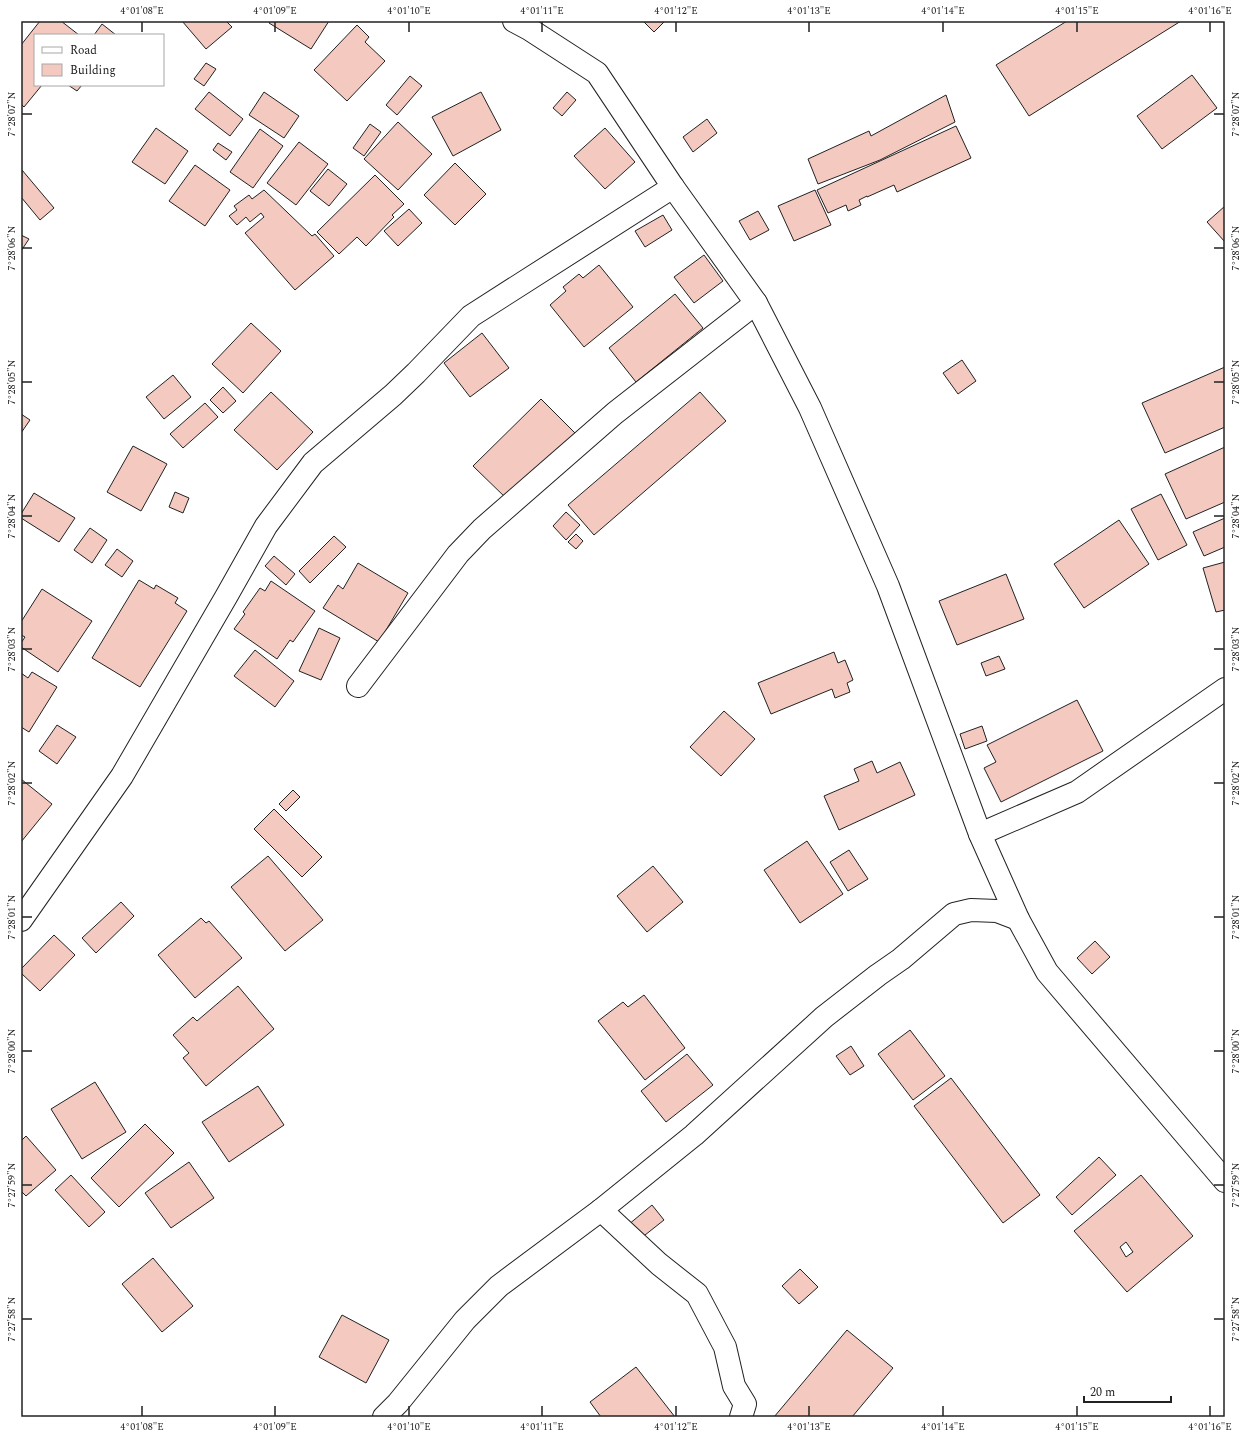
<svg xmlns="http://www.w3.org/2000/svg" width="1246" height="1438" font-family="Spectral,serif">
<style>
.building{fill:#f3c9c0;stroke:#222;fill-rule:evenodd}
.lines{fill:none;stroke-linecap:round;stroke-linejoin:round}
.street-casing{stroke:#222;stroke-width:24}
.street{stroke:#fff;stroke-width:22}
.ticks{fill:none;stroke:#222;stroke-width:1.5}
.neatline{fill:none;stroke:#222;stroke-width:1.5}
.ticks-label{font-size:10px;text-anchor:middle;fill:#222}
</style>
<rect width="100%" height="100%" fill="#fff"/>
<!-- building -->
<g class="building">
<path d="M40 21H61L79 35H35V85H42L24 107 21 104V45Z"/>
<path d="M182 21H226L232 27 206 49Z"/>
<path d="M270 21H329L311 49 269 23Z"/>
<path d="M643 21H665L654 32Z"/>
<path d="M1067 21H1181L1029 116 996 65Z"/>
<path d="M102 24 116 35H94Z"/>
<path d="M357 25 369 37 365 42 385 61 347 101 314 70Z"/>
<path d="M206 63 216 69 204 86 194 79Z"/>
<path d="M1192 75 1217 108 1162 149 1137 116Z"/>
<path d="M410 76 422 86 397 115 386 105Z"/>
<path d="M68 85H82L77 91Z"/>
<path d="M209 92 243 119 230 136 195 109Z"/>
<path d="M264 92 299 116 284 138 249 115Z"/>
<path d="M481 92 501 130 453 156 432 117Z"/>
<path d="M567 92 576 100 562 116 553 108Z"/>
<path d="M946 95 955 122 880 160 818 184 808 159 869 131 871 136Z"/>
<path d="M707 119 717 133 693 152 683 137Z"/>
<path d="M398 122 432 154 398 190 364 159Z"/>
<path d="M370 124 381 132 364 156 353 148Z"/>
<path d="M956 126 971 158 897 192 894 185 867 197V196L859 200 861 205 848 211 846 205 828 213 817 190Z"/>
<path d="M156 128 188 151 165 184 132 162Z"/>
<path d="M605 128 635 162 605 189 574 156Z"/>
<path d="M260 129 283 146 253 188 230 172Z"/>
<path d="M299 142 328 164 296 205 267 183Z"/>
<path d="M218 143 232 152 226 160 213 150Z"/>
<path d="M455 163 486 194 455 225 424 195Z"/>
<path d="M195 165 230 190 205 226 169 201Z"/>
<path d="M328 169 347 184 329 206 310 191Z"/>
<path d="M22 170 54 208 40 220 21 197Z"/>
<path d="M375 175 404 204 392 215 394 217 366 246 357 237 339 254 317 232Z"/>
<path d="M264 190 312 236 315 234 334 256 295 290 245 233 264 217 261 213 250 222 246 217 237 225 229 216 237 210 234 206 249 195 252 199Z"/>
<path d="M815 190 831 225 794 241 778 206Z"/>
<path d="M1225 206V242L1207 222Z"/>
<path d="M409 209 422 223 398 246 384 231Z"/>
<path d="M758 211 769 230 750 240 739 221Z"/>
<path d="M663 215 672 230 645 247 635 231Z"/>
<path d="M21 235 29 239 21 251Z"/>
<path d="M704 255 723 281 694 303 674 277Z"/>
<path d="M599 265 633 307 584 347 550 305 566 291 563 287 579 274 583 278Z"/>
<path d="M675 294 703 328 636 382 609 348Z"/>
<path d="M251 323 281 351 243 393 212 364Z"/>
<path d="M482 333 509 368 470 397 444 363Z"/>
<path d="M962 360 976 381 958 394 943 373Z"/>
<path d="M1225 367V427L1165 453 1142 403Z"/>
<path d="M173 375 191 397 164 419 146 397Z"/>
<path d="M223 387 236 401 223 413 210 400Z"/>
<path d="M271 392 313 432 277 470 234 430Z"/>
<path d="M700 392 726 421 594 535 568 505Z"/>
<path d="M541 399 576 434 508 500 473 466Z"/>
<path d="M205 403 218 417 183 448 170 434Z"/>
<path d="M21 414 30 420 21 433Z"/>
<path d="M133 446 167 464 141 511 107 492Z"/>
<path d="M1225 447V502L1186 519 1165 474Z"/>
<path d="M175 492 189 498 183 513 169 507Z"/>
<path d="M34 493 75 518 59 542 21 518V514Z"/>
<path d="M1161 494 1187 545 1158 560 1131 509Z"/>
<path d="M566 512 580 525 566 540 553 526Z"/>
<path d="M1225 518V547L1204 556 1193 532Z"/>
<path d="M1119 520 1149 564 1084 608 1054 564Z"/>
<path d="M90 528 107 540 92 563 74 550Z"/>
<path d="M576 534 583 541 576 549 568 542Z"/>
<path d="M334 536 346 547 310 583 299 571Z"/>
<path d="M117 549 133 561 122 577 105 565Z"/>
<path d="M274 556 295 574 286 585 265 566Z"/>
<path d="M1225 562V610L1216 612 1203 568Z"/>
<path d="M358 563 408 593 379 642 323 608 338 585 343 589Z"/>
<path d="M1006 574 1024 619 957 645 939 601Z"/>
<path d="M139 580 154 589 156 585 178 598 175 603 187 611 140 687 92 658Z"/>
<path d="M271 581 315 611 293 642 290 640 277 659 234 629 245 614 243 612 260 588 265 591Z"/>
<path d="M42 589 92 621 58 672 21 647V643L25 637 21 635V622Z"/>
<path d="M319 628 340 638 321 680 299 671Z"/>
<path d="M255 650 294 681 275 707 234 676Z"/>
<path d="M834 652 838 663 845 660 853 680 847 683 850 692 835 698 832 689 771 714 758 683Z"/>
<path d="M999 656 1005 669 986 676 981 663Z"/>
<path d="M32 672 57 687 29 732 21 727V673L28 678Z"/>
<path d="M1077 700 1103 751 1001 802 984 768 996 762 987 745Z"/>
<path d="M724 711 755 739 721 776 690 747Z"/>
<path d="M57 725 76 737 57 764 39 751Z"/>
<path d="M982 726 987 741 965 749 960 734Z"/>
<path d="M872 761 877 773 900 762 915 795 839 830 824 796 859 781 854 769Z"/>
<path d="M21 779 52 804 21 842Z"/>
<path d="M293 790 300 797 286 811 279 804Z"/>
<path d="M274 809 322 857 302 877 254 829Z"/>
<path d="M807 841 843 894 800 923 764 870Z"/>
<path d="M849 850 868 879 848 891 830 862Z"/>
<path d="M268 856 323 920 285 951 231 887Z"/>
<path d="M653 866 683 902 647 932 617 896Z"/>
<path d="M121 902 134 916 96 953 82 938Z"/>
<path d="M201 918 206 923 209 921 242 958 195 998 158 955Z"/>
<path d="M54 935 75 955 40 991 21 973V969Z"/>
<path d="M1095 941 1110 957 1092 974 1077 958Z"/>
<path d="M238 986 274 1029 206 1086 183 1058 189 1053 173 1035 193 1017 197 1021Z"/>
<path d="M644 995 685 1048 645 1080 598 1021 623 1002 628 1007Z"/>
<path d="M910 1030 945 1076 913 1100 878 1054Z"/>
<path d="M851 1046 864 1066 850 1075 836 1056Z"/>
<path d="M687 1054 713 1085 666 1122 641 1091Z"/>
<path d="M951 1078 1040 1195 1003 1223 914 1106Z"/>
<path d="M95 1082 126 1132 82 1159 51 1109Z"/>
<path d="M258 1086 284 1125 229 1162 202 1122Z"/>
<path d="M145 1124 174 1153 119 1207 91 1178Z"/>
<path d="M26 1136 56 1170 26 1196 21 1191V1141Z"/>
<path d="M1099 1157 1116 1175 1072 1215 1056 1197Z"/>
<path d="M189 1162 214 1198 171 1228 145 1193Z"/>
<path d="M71 1175 105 1212 89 1227 55 1190Z"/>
<path d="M1141 1175 1193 1236 1127 1292 1074 1231ZM1126 1242 1133 1252 1126 1257 1120 1247Z"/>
<path d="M652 1205 664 1220 640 1239 628 1225Z"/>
<path d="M153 1258 193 1306 162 1332 122 1284Z"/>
<path d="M800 1269 818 1287 799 1304 782 1286Z"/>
<path d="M342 1315 389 1340 366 1383 319 1357Z"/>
<path d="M847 1330 893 1368 852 1417H774Z"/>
<path d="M636 1367 675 1417H601L590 1402Z"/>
</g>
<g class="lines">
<defs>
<g id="street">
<path d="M514 21 529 29 597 73 673 187 756 303 810 408 888 586 980 834 1018 919 1047 972 1225 1181"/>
<path d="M358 686 458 554 482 529 615 413 756 303"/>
<path d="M980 834 1077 792 1225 689"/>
<path d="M21 920 122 776 226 597 266 526 313 463 393 395 416 373 471 316 673 187"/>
<path d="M384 1417 398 1403 465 1320 499 1286 601 1210"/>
<path d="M741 1417 745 1404 734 1386 725 1347 697 1294 659 1264 601 1210 694 1135 824 1017 878 975 901 959 954 914 971 910 997 911 1018 919"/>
</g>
</defs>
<!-- street casing -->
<use href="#street" class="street-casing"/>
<!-- street -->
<use href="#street" class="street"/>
</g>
<!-- ticks -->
<path class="ticks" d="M142 22V32M275 22V32M409 22V32M542 22V32M676 22V32M809 22V32M943 22V32M1077 22V32M1210 22V32M22 114H32M1214 114H1224M22 248H32M1214 248H1224M22 382H32M1214 382H1224M22 516H32M1214 516H1224M22 649H32M1214 649H1224M22 783H32M1214 783H1224M22 917H32M1214 917H1224M22 1051H32M1214 1051H1224M22 1185H32M1214 1185H1224M22 1319H32M1214 1319H1224M142 1406V1416M275 1406V1416M409 1406V1416M542 1406V1416M676 1406V1416M809 1406V1416M943 1406V1416M1077 1406V1416M1210 1406V1416"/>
<!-- border -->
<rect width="1246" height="1438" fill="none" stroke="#ffffff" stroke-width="44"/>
<!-- legend -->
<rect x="34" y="34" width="130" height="52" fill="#ffffff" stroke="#a7a7a7"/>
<rect x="42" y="47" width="20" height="6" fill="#ffffff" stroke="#a7a7a7"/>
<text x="70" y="54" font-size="12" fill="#222222">Road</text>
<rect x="42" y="64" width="20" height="12" fill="#f3c9c0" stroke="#a7a7a7"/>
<text x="70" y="74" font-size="12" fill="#222222">Building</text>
<!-- scale -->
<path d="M1084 1396v6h87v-6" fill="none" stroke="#222222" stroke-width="2"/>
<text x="1090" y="1396" font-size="12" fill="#222222" stroke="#ffffff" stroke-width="3" paint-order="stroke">20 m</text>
<rect x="22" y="22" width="1202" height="1394" class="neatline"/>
<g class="ticks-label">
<text x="142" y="14">4°01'08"E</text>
<text x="275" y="14">4°01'09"E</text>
<text x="409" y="14">4°01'10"E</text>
<text x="542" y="14">4°01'11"E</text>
<text x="676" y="14">4°01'12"E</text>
<text x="809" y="14">4°01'13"E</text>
<text x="943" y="14">4°01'14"E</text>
<text x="1077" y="14">4°01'15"E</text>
<text x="1210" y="14">4°01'16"E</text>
<text transform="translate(11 114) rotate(-90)" y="4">7°28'07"N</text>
<text transform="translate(1235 114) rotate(-90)" y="4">7°28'07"N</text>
<text transform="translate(11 248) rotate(-90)" y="4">7°28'06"N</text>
<text transform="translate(1235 248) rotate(-90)" y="4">7°28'06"N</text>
<text transform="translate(11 382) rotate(-90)" y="4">7°28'05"N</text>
<text transform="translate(1235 382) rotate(-90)" y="4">7°28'05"N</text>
<text transform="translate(11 516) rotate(-90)" y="4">7°28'04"N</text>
<text transform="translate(1235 516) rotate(-90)" y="4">7°28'04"N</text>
<text transform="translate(11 649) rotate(-90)" y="4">7°28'03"N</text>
<text transform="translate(1235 649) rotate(-90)" y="4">7°28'03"N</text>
<text transform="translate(11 783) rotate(-90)" y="4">7°28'02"N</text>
<text transform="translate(1235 783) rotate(-90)" y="4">7°28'02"N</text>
<text transform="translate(11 917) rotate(-90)" y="4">7°28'01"N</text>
<text transform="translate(1235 917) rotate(-90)" y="4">7°28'01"N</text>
<text transform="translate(11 1051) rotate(-90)" y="4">7°28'00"N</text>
<text transform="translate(1235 1051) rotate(-90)" y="4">7°28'00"N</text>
<text transform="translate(11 1185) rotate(-90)" y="4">7°27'59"N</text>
<text transform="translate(1235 1185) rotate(-90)" y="4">7°27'59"N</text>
<text transform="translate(11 1319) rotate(-90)" y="4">7°27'58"N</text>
<text transform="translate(1235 1319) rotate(-90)" y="4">7°27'58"N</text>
<text x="142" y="1430">4°01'08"E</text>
<text x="275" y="1430">4°01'09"E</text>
<text x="409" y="1430">4°01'10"E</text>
<text x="542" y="1430">4°01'11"E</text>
<text x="676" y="1430">4°01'12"E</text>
<text x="809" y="1430">4°01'13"E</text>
<text x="943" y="1430">4°01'14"E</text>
<text x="1077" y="1430">4°01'15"E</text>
<text x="1210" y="1430">4°01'16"E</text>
</g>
</svg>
